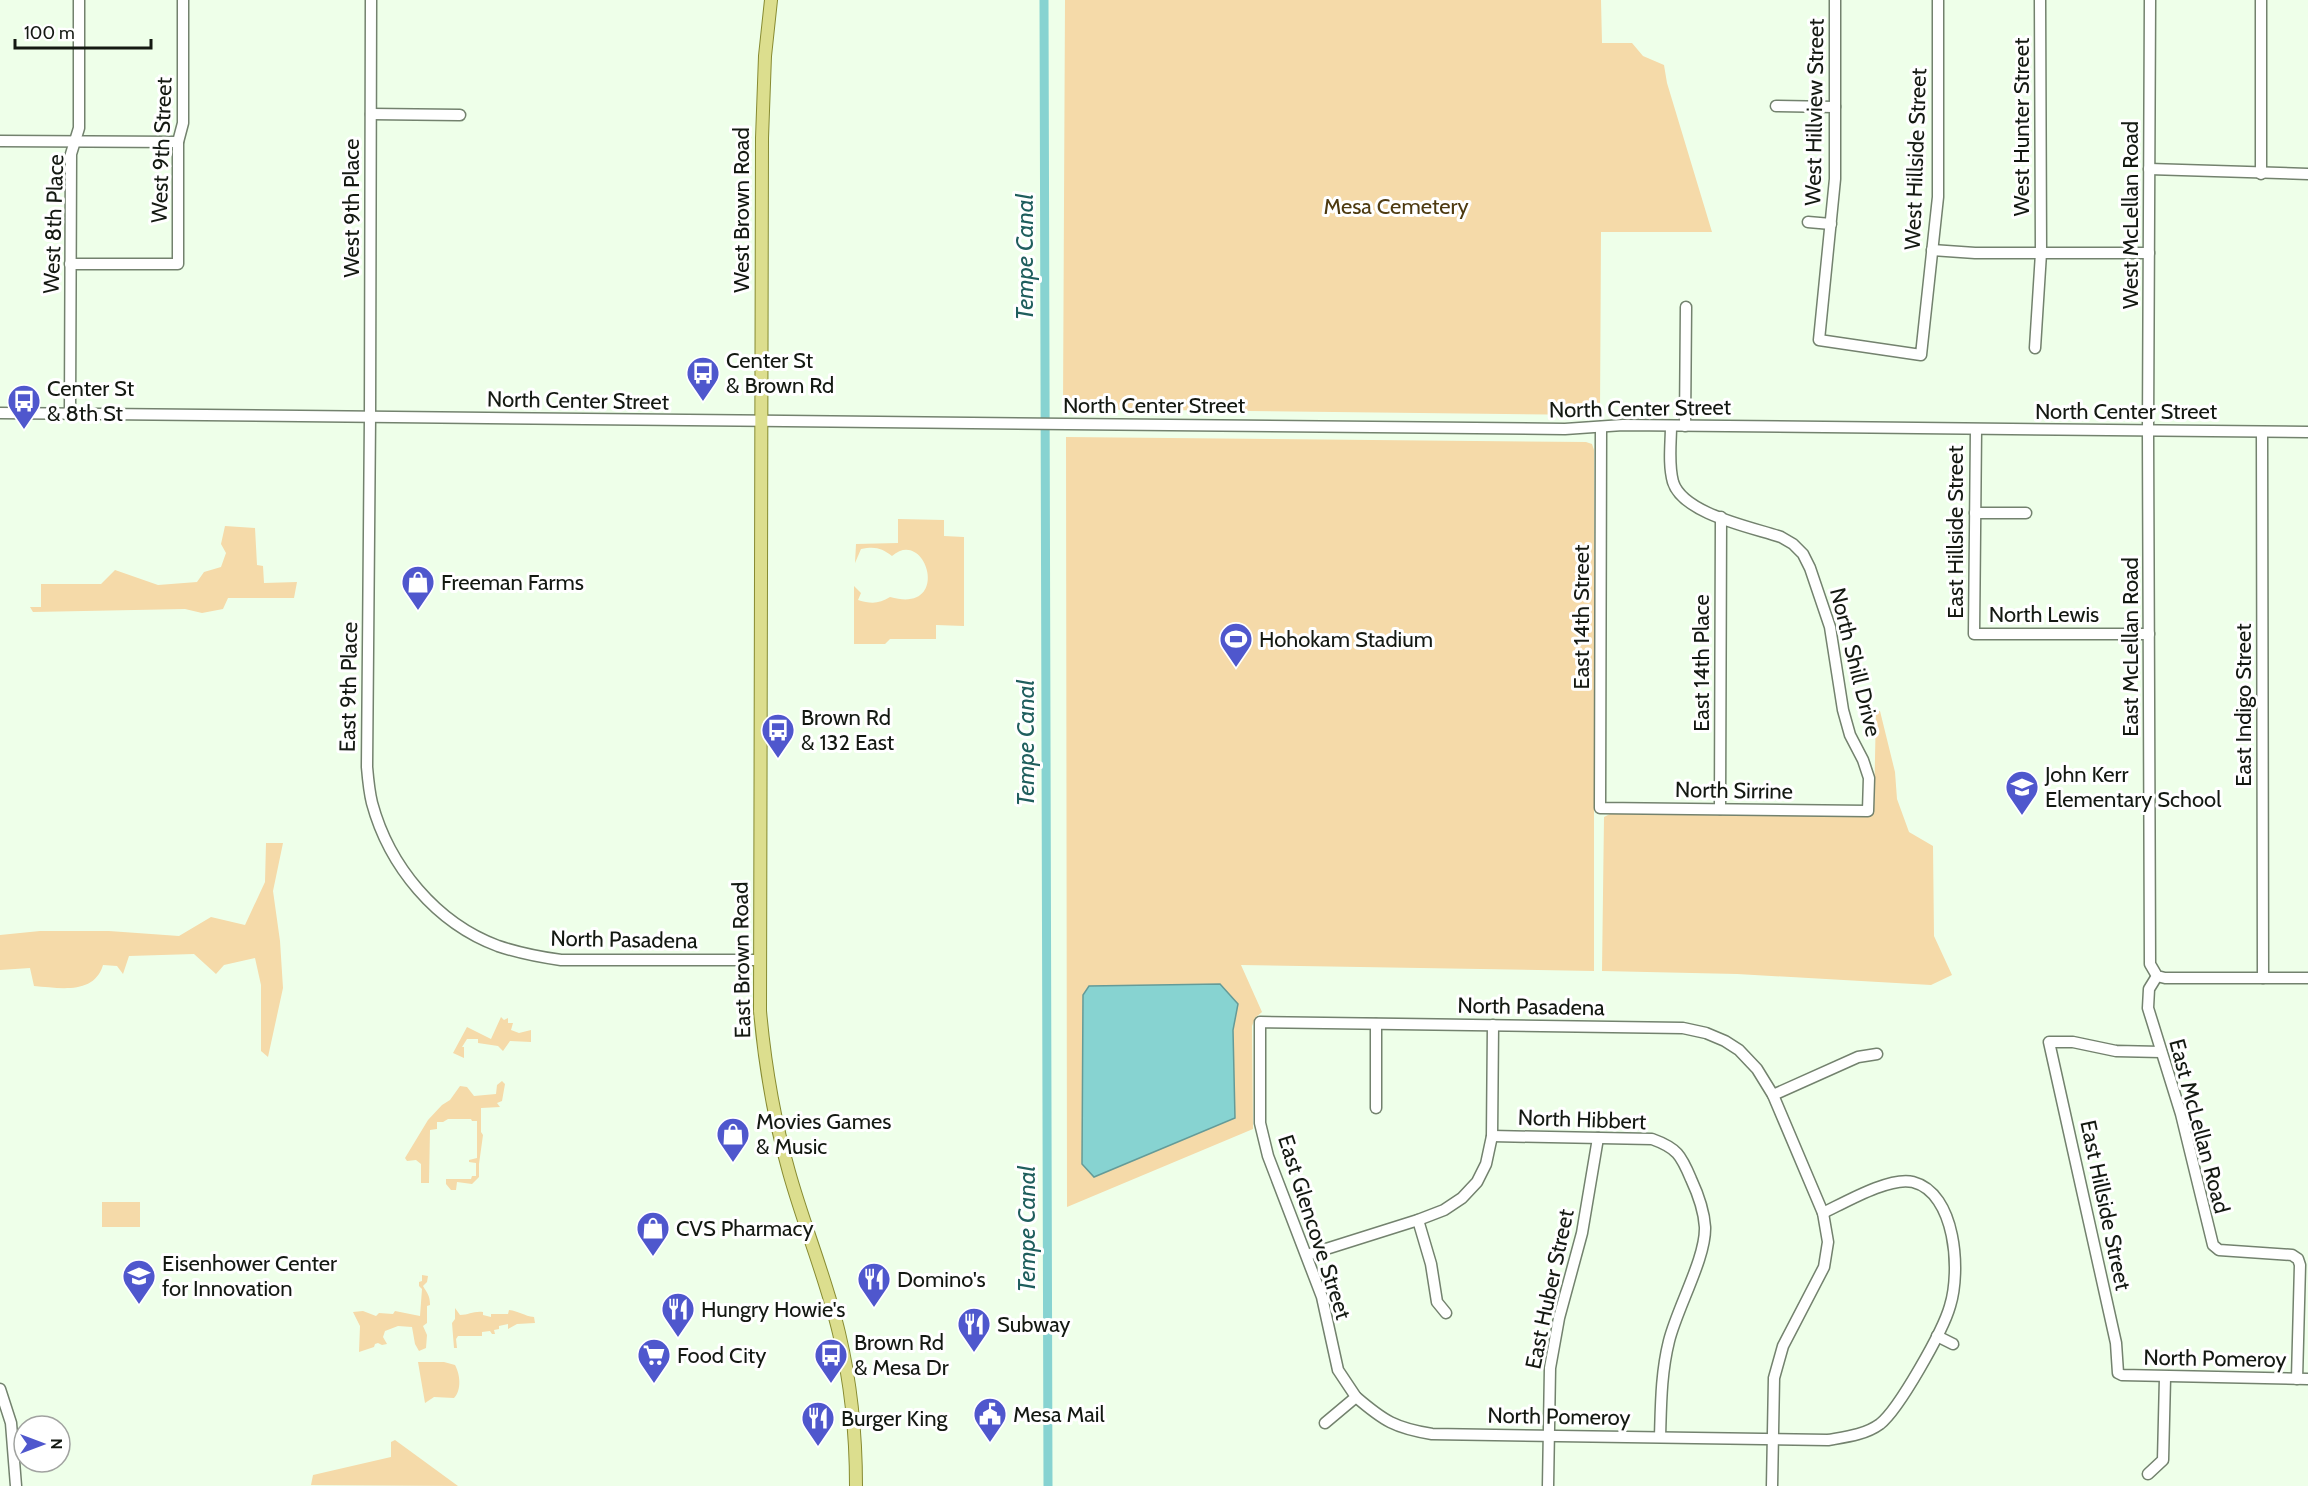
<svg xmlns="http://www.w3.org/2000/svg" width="2308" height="1486" font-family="Cabin,sans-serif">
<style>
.green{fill:#f5daa9}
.water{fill:#87d3d1;stroke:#649b98;stroke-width:1.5}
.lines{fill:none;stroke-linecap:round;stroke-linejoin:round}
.canal{stroke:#87d3d1;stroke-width:9}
.minor-casing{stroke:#73826e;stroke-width:13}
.major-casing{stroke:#878b31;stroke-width:14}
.minor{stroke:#fff;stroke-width:10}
.major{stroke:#dcde8e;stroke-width:12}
.labels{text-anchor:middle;stroke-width:6;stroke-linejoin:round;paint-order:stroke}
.street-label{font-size:22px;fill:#141912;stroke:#fff}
.park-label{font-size:22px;fill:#4e3a10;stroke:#fff}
.poi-label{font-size:22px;fill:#141912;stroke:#fff;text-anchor:start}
.water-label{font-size:24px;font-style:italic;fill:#1f5e5d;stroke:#fff}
</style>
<rect width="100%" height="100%" fill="#eeffe9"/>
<!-- green -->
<g class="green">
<path d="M1065 0H1601L1602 43H1632L1643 56 1664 65 1667 83 1712 232H1601L1600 415 1063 409Z"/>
<path d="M1066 437 1586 442 1592 444 1594 450V971L1241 965 1262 1012 1255 1018 1252 1026 1253 1129 1067 1207Z"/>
<path d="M898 519 944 520V536L964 537V626L936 625V639H890L885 644H854V586L861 593 858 600C871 604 879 604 890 597 953 615 926 526 892 556 882 548 875 546 861 549L855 563 856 544 898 543Z"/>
<path d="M225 526 255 528 257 565 263 566 264 583 297 582 294 598H228L223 609 202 613 185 609 33 612 30 607H41V584H101L115 570 158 585 197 582 204 572 221 567 226 553 221 544Z"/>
<path d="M1876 711H1880L1895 772 1897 799 1909 832 1933 846 1934 936 1952 975 1931 985 1737 974 1602 971 1604 817 1612 813 1864 815 1874 806Z"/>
<path d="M266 843H283L273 891 280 941 283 988 268 1057 261 1051V985L255 958 224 965 216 974 194 954 129 956 123 974 117 966 103 965C94 995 60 988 34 986L30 968 0 970V935L40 931H109L179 936 211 917 245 925 265 882Z"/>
<path d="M501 1017 504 1020 508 1018V1023H513L511 1030 519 1033 531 1030V1042L510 1041 503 1051 498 1046 478 1043V1039H467L462 1047H464V1058L453 1053 467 1027 491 1039Z"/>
<path d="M502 1081 505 1084 502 1101 497 1103 500 1107 481 1108V1132L483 1135 479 1164V1177L472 1184 457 1182 456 1190H451L446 1184V1179H471L472 1176H476V1163L469 1162V1160L477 1158V1121H472L471 1119H448L443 1122H437V1129L430 1130 429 1183H421V1164L416 1160 407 1161 405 1158 428 1120 442 1105 450 1100 460 1086 467 1087 474 1096 496 1094 497 1085Z"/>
<rect x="102" y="1202" width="38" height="25"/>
<path d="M422 1275 428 1276 427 1282 423 1286C427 1293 430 1295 430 1305L427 1306V1323L423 1326 427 1335 426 1348 419 1351 415 1344 412 1327 398 1326 385 1331 383 1337 387 1344 382 1345 378 1343 375 1344 374 1347 359 1352 360 1326 353 1312 363 1311 376 1316 379 1313 393 1314 395 1311 420 1316 422 1289 419 1286V1282L422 1281Z"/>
<path d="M455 1308 460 1315C469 1315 473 1311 483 1312V1315L491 1317V1314H508L509 1310C519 1311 524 1316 534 1317L535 1323 517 1324 508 1329V1324L499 1326V1329L494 1330 495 1334H492L490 1331 482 1332V1336H458L456 1339 457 1348H454L452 1323 455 1319Z"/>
<path d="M418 1362H444L455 1365C460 1374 462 1390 454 1398L434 1397 425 1403Z"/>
<path d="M395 1440 458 1486 311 1485 313 1475 391 1457V1442Z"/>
</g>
<!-- water -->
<path class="water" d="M1220 984 1238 1004 1233 1030 1235 1118 1094 1177 1082 1164 1083 995 1089 986Z"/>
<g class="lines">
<!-- canal -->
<path class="canal" d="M1044 0 1048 1486"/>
<defs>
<g id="minor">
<path d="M371 0 370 417 367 767C368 779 369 791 372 803 389 866 436 923 498 946 519 953 539 957 561 960H759"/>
<path d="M1835 0V179L1819 340 1921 355 1938 197V0"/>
<path d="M2150 0 2148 431 2150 964 2157 976 2165 978H2308"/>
<path d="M1776 106 1835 107"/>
<path d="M371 114 460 115"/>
<path d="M0 141 178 142"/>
<path d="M2149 169 2308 174"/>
<path d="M2261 174V0"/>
<path d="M1808 222 1831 224"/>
<path d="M1932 250 1975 253H2149"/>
<path d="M70 264H178V142L183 123V0"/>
<path d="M2035 348 2041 253 2040 0"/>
<path d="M0 413 1565 429 1623 425 2308 432"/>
<path d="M70 414 71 154 79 128V0"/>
<path d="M1685 426 1686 307"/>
<path d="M1601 427 1600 808 1868 811 1869 778 1863 760 1850 735 1843 710 1830 627 1810 568 1803 554 1793 544 1781 537C1751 527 1683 514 1673 482 1668 464 1671 443 1671 426"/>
<path d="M1976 430 1974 634H2149"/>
<path d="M2262 432 2263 978"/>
<path d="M1975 513H2026"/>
<path d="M1720 809 1721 517"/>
<path d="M2157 976 2149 989 2148 1008 2181 1114 2213 1245 2219 1250 2292 1255 2298 1259 2300 1265 2297 1379"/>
<path d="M2161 1052 2116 1051 2073 1042H2049L2116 1343 2118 1373 2122 1375 2308 1379"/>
<path d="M1773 1095 1858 1057 1877 1054"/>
<path d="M1376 1108V1024"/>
<path d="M1492 1136 1652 1139C1677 1148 1681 1155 1691 1179 1698 1194 1704 1211 1705 1227 1706 1258 1677 1308 1669 1341 1661 1373 1661 1404 1660 1437"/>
<path d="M1418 1220 1431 1264 1437 1302 1446 1313"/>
<path d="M1307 1255 1418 1220 1444 1210 1462 1198 1477 1182 1486 1164 1492 1136 1493 1025"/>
<path d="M1937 1336 1953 1344"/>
<path d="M0 1389 11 1423 16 1486"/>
<path d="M1356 1397C1384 1421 1395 1428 1432 1434L1828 1440C1845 1437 1865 1435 1880 1424 1899 1409 1943 1331 1950 1306 1961 1271 1956 1193 1913 1182 1890 1176 1844 1203 1823 1213"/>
<path d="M1325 1423 1356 1397 1338 1370 1322 1297 1268 1156 1260 1123V1022L1683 1028 1706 1033 1725 1041 1739 1050 1757 1069 1773 1095 1823 1213 1828 1242 1824 1267 1783 1346 1774 1378 1772 1486"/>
<path d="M2148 1474 2163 1460 2165 1378"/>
<path d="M1548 1486 1550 1368 1559 1318 1582 1233 1598 1138"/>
</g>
<path id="major" d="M771 0 765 56 762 138 760 1011C765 1066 774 1119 789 1172 804 1226 826 1278 839 1333 851 1383 856 1435 856 1486"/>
</defs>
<!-- minor casing -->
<use href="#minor" class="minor-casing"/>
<!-- major casing -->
<use href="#major" class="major-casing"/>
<!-- minor -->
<use href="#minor" class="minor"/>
<!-- major -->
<use href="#major" class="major"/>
</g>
<!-- icons -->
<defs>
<symbol id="bus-pin" viewBox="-11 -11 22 30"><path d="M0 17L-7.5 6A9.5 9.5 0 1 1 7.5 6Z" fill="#4f57cd" stroke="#fff"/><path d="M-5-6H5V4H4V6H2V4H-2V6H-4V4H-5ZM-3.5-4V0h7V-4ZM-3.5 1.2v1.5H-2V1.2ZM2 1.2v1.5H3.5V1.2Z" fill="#fff"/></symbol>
<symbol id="shop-pin" viewBox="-11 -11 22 30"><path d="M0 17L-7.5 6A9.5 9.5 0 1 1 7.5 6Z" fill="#4f57cd" stroke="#fff"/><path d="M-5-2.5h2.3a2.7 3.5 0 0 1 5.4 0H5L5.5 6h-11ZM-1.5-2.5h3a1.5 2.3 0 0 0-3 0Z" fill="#fff"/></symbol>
<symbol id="stadium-pin" viewBox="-11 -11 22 30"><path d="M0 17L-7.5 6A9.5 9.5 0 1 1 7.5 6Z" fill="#4f57cd" stroke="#fff"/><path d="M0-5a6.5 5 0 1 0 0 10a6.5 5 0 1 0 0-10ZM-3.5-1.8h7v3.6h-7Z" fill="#fff"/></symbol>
<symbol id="school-pin" viewBox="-11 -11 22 30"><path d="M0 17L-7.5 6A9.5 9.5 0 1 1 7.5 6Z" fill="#4f57cd" stroke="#fff"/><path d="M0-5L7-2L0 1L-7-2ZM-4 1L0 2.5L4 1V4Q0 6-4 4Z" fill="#fff"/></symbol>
<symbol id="restaurant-pin" viewBox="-11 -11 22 30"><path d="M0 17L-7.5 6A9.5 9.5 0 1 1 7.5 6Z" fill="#4f57cd" stroke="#fff"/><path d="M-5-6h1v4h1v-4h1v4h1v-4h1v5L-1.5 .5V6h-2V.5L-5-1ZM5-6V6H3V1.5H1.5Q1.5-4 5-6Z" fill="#fff"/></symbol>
<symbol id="supermarket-pin" viewBox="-11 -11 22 30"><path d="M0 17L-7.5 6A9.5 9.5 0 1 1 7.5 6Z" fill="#4f57cd" stroke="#fff"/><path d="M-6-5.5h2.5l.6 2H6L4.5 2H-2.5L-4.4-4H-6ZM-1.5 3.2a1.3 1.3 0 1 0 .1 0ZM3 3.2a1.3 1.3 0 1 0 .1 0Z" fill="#fff"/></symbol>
<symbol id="civic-pin" viewBox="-11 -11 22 30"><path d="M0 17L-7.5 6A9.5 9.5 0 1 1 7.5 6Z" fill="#4f57cd" stroke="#fff"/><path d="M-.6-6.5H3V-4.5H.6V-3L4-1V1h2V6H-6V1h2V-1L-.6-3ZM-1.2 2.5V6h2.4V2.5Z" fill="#fff"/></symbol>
</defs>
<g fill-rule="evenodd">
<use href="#bus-pin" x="684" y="354" width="38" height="52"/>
<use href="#bus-pin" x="5" y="382" width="38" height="52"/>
<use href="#shop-pin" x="399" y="563" width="38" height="52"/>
<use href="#stadium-pin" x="1217" y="620" width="38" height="52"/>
<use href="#bus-pin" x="759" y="711" width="38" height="52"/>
<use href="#school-pin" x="2003" y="768" width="38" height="52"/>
<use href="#shop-pin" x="714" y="1115" width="38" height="52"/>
<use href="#shop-pin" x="634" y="1209" width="38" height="52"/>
<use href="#school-pin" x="120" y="1257" width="38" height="52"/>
<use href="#restaurant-pin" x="855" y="1260" width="38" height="52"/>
<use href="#restaurant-pin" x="659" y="1290" width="38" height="52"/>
<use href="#restaurant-pin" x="955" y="1305" width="38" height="52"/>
<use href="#supermarket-pin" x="635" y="1336" width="38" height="52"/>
<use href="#bus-pin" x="812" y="1336" width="38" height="52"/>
<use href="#civic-pin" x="971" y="1395" width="38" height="52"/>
<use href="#restaurant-pin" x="799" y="1399" width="38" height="52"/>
</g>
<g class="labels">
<!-- street labels -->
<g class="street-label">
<text transform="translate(1814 112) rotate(-89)" y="8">West Hillview Street</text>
<text transform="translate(2021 127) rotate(-90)" y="8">West Hunter Street</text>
<text transform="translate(161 150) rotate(-88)" y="8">West 9th Street</text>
<text transform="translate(1915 159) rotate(-88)" y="8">West Hillside Street</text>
<text transform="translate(351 208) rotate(-90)" y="8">West 9th Place</text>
<text transform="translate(741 210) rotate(-90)" y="8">West Brown Road</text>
<text transform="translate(2130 215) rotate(-90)" y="8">West McLellan Road</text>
<text transform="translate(53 224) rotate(-88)" y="8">West 8th Place</text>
<text transform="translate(578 400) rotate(1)" y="8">North Center Street</text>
<text x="1154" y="413">North Center Street</text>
<text transform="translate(1640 408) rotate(-1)" y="8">North Center Street</text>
<text x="2126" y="419">North Center Street</text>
<text transform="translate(1955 532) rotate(-90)" y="8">East Hillside Street</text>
<text x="2044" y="622">North Lewis</text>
<text transform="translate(1581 617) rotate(-90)" y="8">East 14th Street</text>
<text transform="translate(2130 647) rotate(-90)" y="8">East McLellan Road</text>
<text transform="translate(1856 662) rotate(76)" y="8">North Shill Drive</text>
<text transform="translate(1701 663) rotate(-90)" y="8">East 14th Place</text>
<text transform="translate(348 687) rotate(-89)" y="8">East 9th Place</text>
<text transform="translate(2243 705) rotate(-90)" y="8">East Indigo Street</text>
<text transform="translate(1734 790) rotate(1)" y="8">North Sirrine</text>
<text transform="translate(624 939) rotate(1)" y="8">North Pasadena</text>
<text transform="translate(741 960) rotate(-91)" y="8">East Brown Road</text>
<text transform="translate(1531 1006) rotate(1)" y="8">North Pasadena</text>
<text transform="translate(1582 1119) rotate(2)" y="8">North Hibbert</text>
<text transform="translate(2200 1126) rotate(75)" y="8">East McLellan Road</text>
<text transform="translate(2106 1205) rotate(78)" y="8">East Hillside Street</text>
<text transform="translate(1315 1227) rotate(72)" y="8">East Glencove Street</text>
<text transform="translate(1549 1289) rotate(-78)" y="8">East Huber Street</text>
<text transform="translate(2215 1358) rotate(1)" y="8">North Pomeroy</text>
<text transform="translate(1559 1416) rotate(1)" y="8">North Pomeroy</text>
</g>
<!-- park labels -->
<g class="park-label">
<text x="1396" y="214">Mesa Cemetery</text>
</g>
<!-- poi labels -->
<g class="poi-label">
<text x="726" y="368">Center St<tspan x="726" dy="25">&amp; Brown Rd</tspan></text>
<text x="47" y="396">Center St<tspan x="47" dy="25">&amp; 8th St</tspan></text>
<text x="441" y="590">Freeman Farms</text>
<text x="1259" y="647">Hohokam Stadium</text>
<text x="801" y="725">Brown Rd<tspan x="801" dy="25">&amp; 132 East</tspan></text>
<text x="2045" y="782">John Kerr<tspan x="2045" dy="25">Elementary School</tspan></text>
<text x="756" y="1129">Movies Games<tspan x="756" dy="25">&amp; Music</tspan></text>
<text x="676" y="1236">CVS Pharmacy</text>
<text x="162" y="1271">Eisenhower Center<tspan x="162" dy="25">for Innovation</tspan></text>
<text x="897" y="1287">Domino's</text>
<text x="701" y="1317">Hungry Howie's</text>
<text x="997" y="1332">Subway</text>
<text x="854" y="1350">Brown Rd<tspan x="854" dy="25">&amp; Mesa Dr</tspan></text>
<text x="677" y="1363">Food City</text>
<text x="1013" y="1422">Mesa Mail</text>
<text x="841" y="1426">Burger King</text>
</g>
<!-- water labels -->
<g class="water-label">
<text transform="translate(1025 257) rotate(-90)" y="8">Tempe Canal</text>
<text transform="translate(1026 743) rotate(-90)" y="8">Tempe Canal</text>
<text transform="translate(1027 1229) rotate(-90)" y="8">Tempe Canal</text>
</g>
</g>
<!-- north arrow -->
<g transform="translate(42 1444) rotate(90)"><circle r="28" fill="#ffffff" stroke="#a1a3a0" stroke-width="1.5"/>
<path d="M0-4.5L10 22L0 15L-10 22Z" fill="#4f57cd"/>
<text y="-9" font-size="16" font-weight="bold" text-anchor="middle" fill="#141912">N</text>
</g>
<!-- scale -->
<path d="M15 39v9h136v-9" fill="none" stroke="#141912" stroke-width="3"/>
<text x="24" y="39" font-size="18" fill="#141912" stroke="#ffffff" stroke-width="4.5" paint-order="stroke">100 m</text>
</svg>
